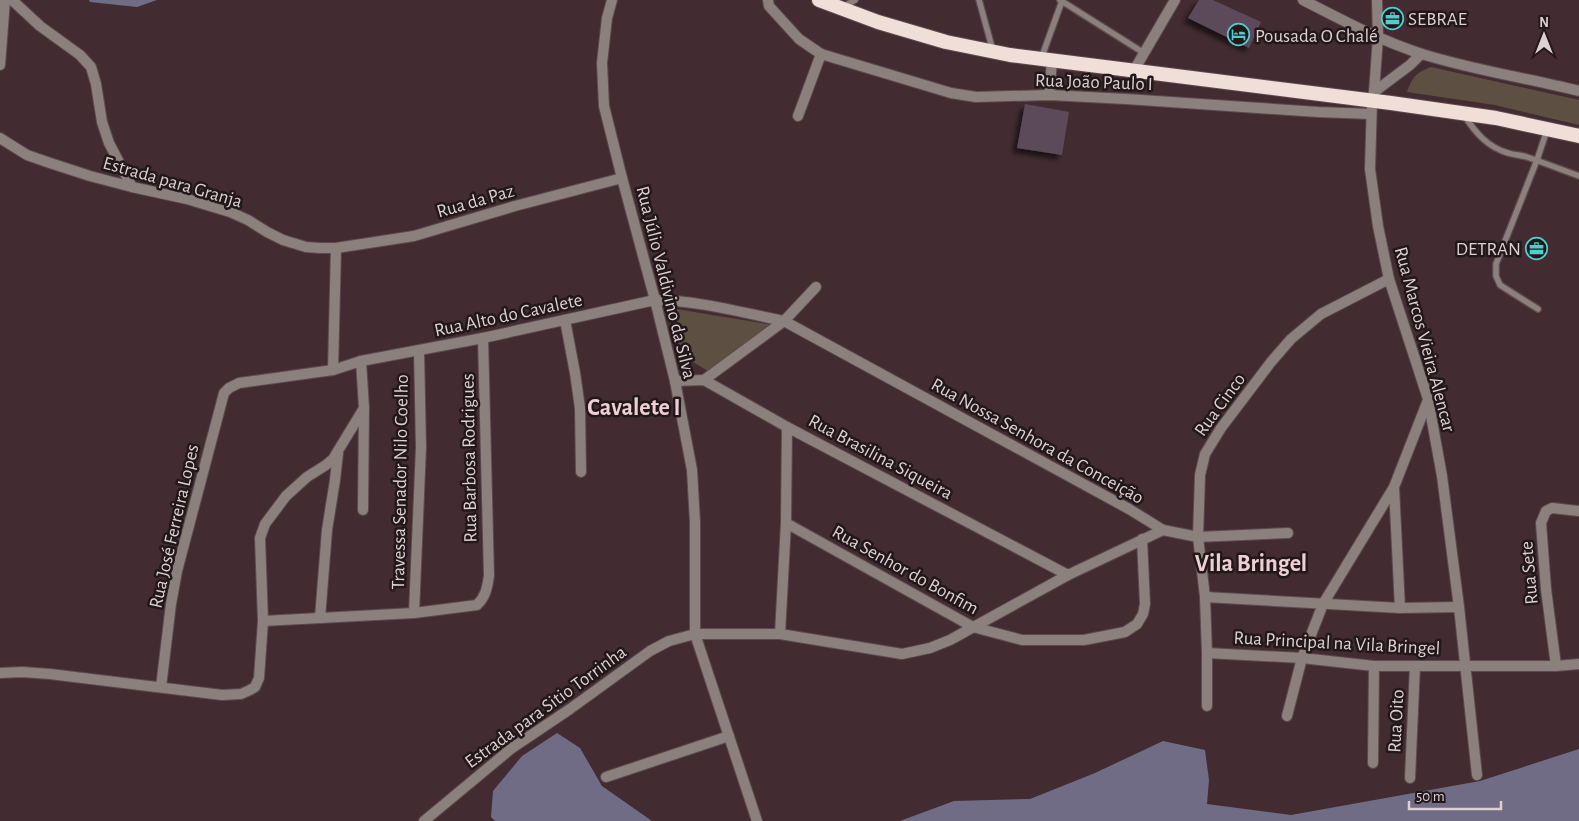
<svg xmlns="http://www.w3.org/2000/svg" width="1579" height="821" font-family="'Alegreya Sans',sans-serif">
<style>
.green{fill:#5d5043}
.water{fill:#716c86}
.building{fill:#5b4a5a;filter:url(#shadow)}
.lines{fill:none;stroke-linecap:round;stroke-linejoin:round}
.service-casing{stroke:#5e494f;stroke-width:8}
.minor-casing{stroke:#5e494f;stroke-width:12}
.trunk-casing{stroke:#5e494f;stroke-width:16}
.service{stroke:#8c807d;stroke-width:5.5}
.minor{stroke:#8c807d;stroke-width:10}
.trunk{stroke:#f0ded9;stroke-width:14}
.labels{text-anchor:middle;stroke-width:5;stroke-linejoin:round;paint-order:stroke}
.poi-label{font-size:19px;fill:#decfd2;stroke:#22181a;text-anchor:start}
.street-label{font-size:19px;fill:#decfd2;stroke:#22181a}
.district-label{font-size:24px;font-weight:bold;fill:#edcfd6;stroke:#22181a}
</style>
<defs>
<filter id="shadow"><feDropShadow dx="-4.5" dy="4.5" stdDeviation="2.5" flood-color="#0009"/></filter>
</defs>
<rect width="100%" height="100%" fill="#422c32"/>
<!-- green -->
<g class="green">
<path d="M1431 67 1579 100V125L1495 105 1407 92C1413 76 1416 73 1431 67Z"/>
<path d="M670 308 773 325 708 371 681 355Z"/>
</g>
<!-- water -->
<g class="water">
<path d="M89 0H157L137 7 90 2Z"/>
<path d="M557 733 580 748 602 786 652 821H495L491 817 493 791 522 756Z"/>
<path d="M1163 741 1205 750 1209 780 1207 804 1291 815 1480 781 1579 749V821H900L954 801 1030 799 1095 773Z"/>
</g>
<!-- building -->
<g class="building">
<path d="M1199 0H1213L1261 22 1249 48 1188 18Z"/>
<path d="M1025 104 1069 112 1062 155 1017 148Z"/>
</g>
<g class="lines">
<defs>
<g id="service">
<path d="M979 0 993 51"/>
<path d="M1060 0 1144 53"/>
<path d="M843 7 855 0"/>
<path d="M1041 59 1062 1"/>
<path d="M1464 115C1475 132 1487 147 1508 153 1514 155 1521 155 1527 157 1545 163 1562 170 1579 176"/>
<path d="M1538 309 1500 285 1496 276V264L1537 160 1547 130"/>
</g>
<g id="minor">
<path d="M12 0 40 26 80 55 91 67 96 84 102 122 109 143 132 187"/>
<path d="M612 0 607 18 602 63 604 106 622 178 655 300 675 381 692 470 695 522V634L757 821"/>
<path d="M768 0 769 6 799 39 821 54 798 116"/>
<path d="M1303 0C1342 20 1381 41 1422 54 1473 70 1527 78 1579 91"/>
<path d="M1377 0 1378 37 1374 92 1372 100 1370 169 1378 226 1389 279 1428 399 1442 476 1459 607 1477 775"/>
<path d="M821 54 951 93 976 97 1049 95 1126 99 1318 112 1371 114"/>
<path d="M0 65 5 0"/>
<path d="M1133 72 1175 0"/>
<path d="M1374 92 1410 65 1421 54"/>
<path d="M1049 95 1052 61"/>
<path d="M0 138 27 155 50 163 90 176 132 187 187 199 230 212 248 220 267 232 283 240 306 247 320 248H336L414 236 515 206 622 178"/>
<path d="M565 320 575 373 580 408 581 472"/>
<path d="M361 361 364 408 363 510"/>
<path d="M333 370 336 248"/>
<path d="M704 380 784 321 816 287"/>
<path d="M675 381 704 380 787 427 1068 575"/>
<path d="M1394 487 1400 608"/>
<path d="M786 523 973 627 1022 640H1084L1125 632 1137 624 1143 614 1145 604 1142 539"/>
<path d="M1205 597 1400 608 1459 607"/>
<path d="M414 613 421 447 419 351"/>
<path d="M320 618 327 530 335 480 338 453"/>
<path d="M263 621 414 613 477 605C486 596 487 588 489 576L483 338"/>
<path d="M780 634 786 523 787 427"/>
<path d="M1207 653 1302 658 1374 666H1556L1579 664"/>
<path d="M1556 666 1546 589 1541 523 1546 511 1552 508 1579 511"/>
<path d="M0 673 22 672 50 674 222 695 241 694 250 690 255 687 259 678 263 621 260 538 265 524 286 496 307 477 326 465 333 459 364 408"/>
<path d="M161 687 171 604 177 571 224 393 229 388 239 383 333 370 361 361 483 338 655 300C696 300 744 313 784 321L1129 509 1163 530 1198 537 1288 533"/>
<path d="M1207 706V653L1205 597 1198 537 1200 475 1205 454 1221 428 1271 362 1291 339 1321 314 1389 279"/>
<path d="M1287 716 1302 658 1323 604 1394 487 1428 400"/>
<path d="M1373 763 1374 666"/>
<path d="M606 777 729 736"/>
<path d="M1410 778 1415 666"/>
<path d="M424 821 512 748 570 709 650 651 669 641 695 634H780L902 654 930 648 950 640 1068 575 1163 530"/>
</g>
<path id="trunk" d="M819 0 878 22 946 42 1010 55 1391 103 1496 118 1579 136"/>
</defs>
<!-- service casing -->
<use href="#service" class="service-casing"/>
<!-- minor casing -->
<use href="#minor" class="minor-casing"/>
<!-- trunk casing -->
<use href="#trunk" class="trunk-casing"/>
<!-- service -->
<use href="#service" class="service"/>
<!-- minor -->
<use href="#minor" class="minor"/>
<!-- trunk -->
<use href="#trunk" class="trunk"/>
</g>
<!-- icons -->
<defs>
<symbol id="office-ring" viewBox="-11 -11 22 22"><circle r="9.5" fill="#22181a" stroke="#52cdcd" stroke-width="1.5"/><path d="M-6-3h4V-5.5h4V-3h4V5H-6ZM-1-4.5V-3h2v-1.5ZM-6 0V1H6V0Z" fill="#52cdcd"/></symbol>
<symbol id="hotel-ring" viewBox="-11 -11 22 22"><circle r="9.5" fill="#22181a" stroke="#52cdcd" stroke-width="1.5"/><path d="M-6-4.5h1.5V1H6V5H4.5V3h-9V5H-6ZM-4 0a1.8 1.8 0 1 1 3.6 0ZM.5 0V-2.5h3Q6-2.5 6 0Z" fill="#52cdcd"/></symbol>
</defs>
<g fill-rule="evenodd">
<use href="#office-ring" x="1380" y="6" width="25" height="25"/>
<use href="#hotel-ring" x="1226" y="22" width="25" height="25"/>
<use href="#office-ring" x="1524" y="236" width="25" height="25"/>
</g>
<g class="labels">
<!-- poi labels -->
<g class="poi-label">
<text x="1408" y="25">SEBRAE</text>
<text x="1255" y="42">Pousada O Chalé</text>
<text x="1521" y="255" text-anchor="end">DETRAN</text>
</g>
<!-- street labels -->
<g class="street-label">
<text transform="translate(1094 81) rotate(2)" y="7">Rua João Paulo I</text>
<text transform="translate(173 181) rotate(16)" y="7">Estrada para Granja</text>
<text transform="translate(475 200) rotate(-16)" y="7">Rua da Paz</text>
<text transform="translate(667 282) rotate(76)" y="7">Rua Júlio Valdivino da Silva</text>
<text transform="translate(508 314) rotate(-12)" y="7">Rua Alto do Cavalete</text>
<text transform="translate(1426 339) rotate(75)" y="7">Rua Marcos Vieira Alencar</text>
<text transform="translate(1219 404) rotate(-54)" y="7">Rua Cinco</text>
<text transform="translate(1038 440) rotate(29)" y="7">Rua Nossa Senhora da Conceição</text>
<text transform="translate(881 456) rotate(28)" y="7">Rua Brasilina Siqueira</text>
<text transform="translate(468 458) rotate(-91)" y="7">Rua Barbosa Rodrigues</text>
<text transform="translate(399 482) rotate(-89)" y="7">Travessa Senador Nilo Coelho</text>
<text transform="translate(173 526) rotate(-77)" y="7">Rua José Ferreira Lopes</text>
<text transform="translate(906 569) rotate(29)" y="7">Rua Senhor do Bonfim</text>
<text transform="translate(1528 573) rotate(-95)" y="7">Rua Sete</text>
<text transform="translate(1337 642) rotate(3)" y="7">Rua Principal na Vila Bringel</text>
<text transform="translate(545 706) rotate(-36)" y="7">Estrada para Sitio Torrinha</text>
<text transform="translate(1395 721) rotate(-87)" y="7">Rua Oito</text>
</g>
<!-- district labels -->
<g class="district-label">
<text x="634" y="415">Cavalete I</text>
<text x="1251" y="571">Vila Bringel</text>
</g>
</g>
<!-- north arrow -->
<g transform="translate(1544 35)" stroke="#22181a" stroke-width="4" paint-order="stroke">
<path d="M0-4L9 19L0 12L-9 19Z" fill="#decfd2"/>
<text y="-8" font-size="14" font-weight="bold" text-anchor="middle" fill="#decfd2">N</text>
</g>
<!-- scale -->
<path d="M1409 801v8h92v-8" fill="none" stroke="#decfd2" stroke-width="2.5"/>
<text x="1416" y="801" font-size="15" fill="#decfd2" stroke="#22181a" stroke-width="4" paint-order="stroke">50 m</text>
</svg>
